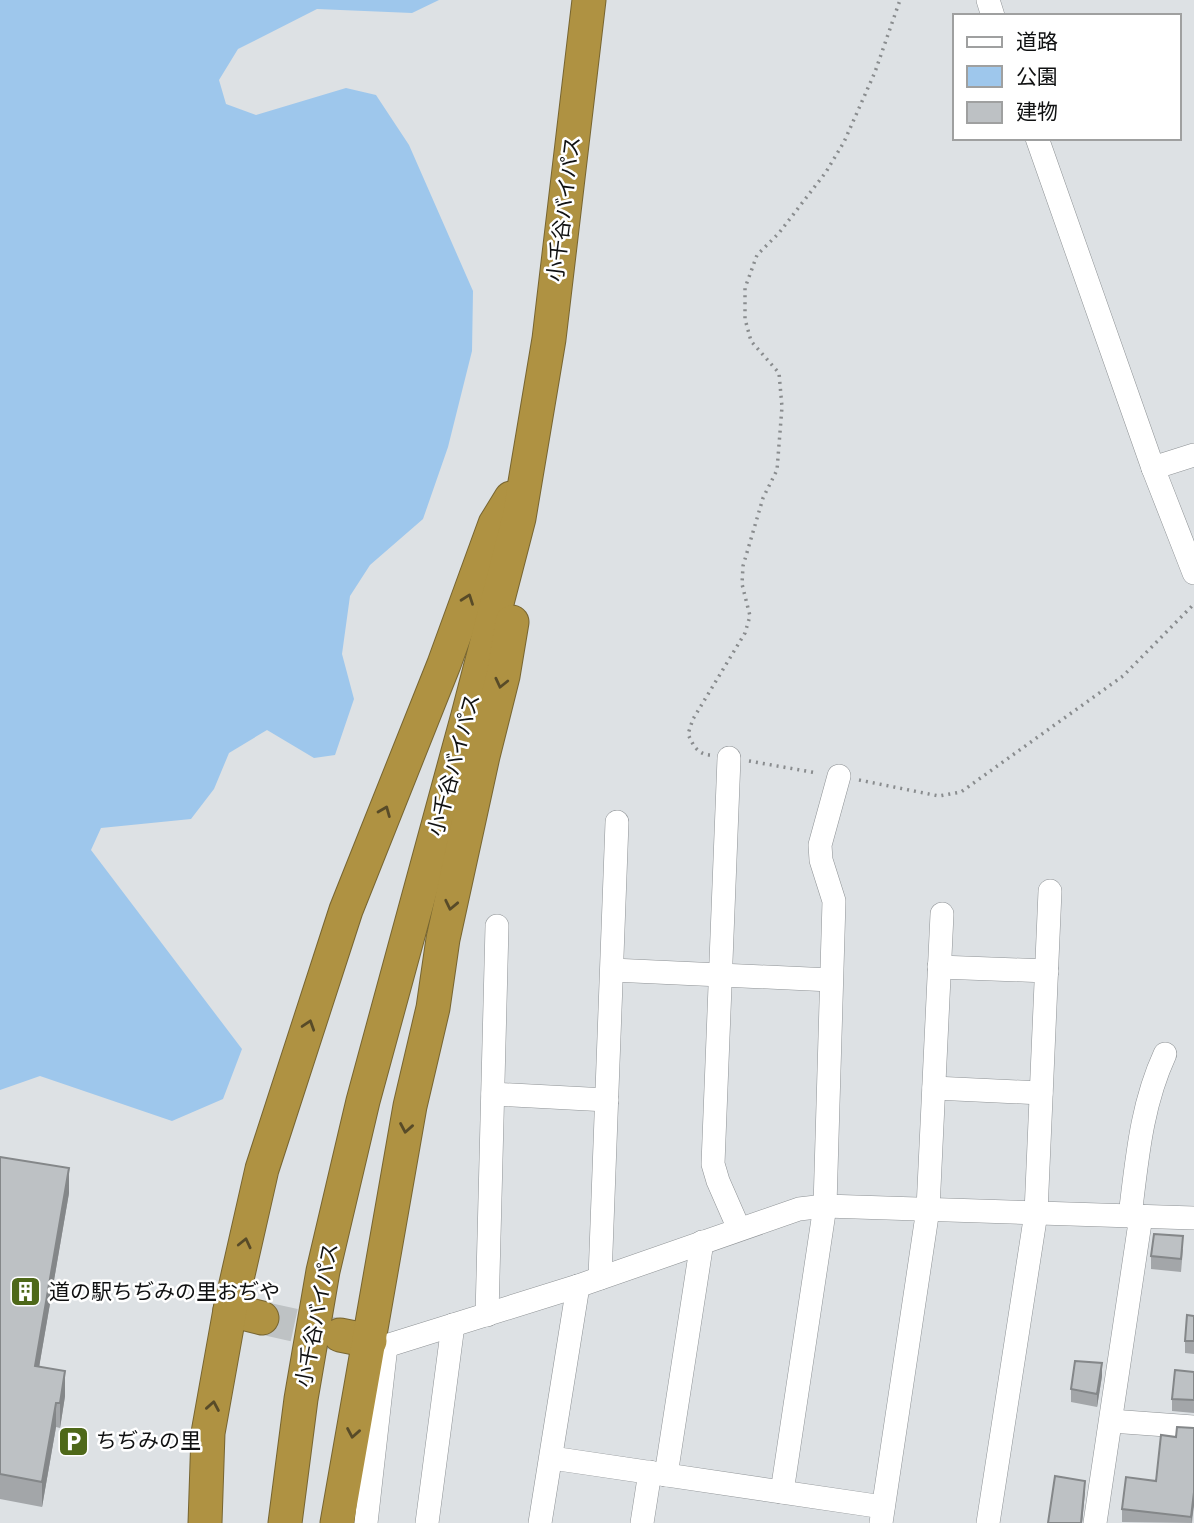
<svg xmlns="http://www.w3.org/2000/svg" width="1194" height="1523" font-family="'Titillium Web','Noto Sans JP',sans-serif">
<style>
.green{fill:#9ec7ec}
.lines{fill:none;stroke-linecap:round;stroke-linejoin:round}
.highway-tunnel{stroke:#bec2c4;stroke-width:33;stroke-dasharray:33 17;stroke-linecap:butt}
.minor-casing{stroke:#8e9295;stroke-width:24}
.highway-casing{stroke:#776531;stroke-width:35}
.path{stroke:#898c8e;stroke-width:3.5;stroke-dasharray:2 5;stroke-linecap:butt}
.minor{stroke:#fff;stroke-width:23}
.highway{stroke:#af9242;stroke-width:33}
.wall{fill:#a3a6a9}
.shaded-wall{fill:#848789}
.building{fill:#bdc1c4;stroke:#848789;stroke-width:2}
.oneway{stroke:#584b28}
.labels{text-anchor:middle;stroke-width:5;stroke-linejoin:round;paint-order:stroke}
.street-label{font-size:21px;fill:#101112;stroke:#fff}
.poi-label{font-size:21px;fill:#101112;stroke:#fff;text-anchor:start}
</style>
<rect width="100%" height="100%" fill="#dde1e4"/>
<!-- green -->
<path class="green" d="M0 0H439L412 13 317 9 238 49 219 80 226 104 256 115 346 88 376 95 409 145 473 291 472 351 448 447 423 519 370 565 350 596 342 654 354 699 335 755 314 758 267 730 229 753 214 789 191 819 101 828 91 850 242 1049 223 1099 172 1121 40 1076 0 1090Z"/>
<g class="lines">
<!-- highway-tunnel -->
<path class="highway-tunnel" d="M262 1318 340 1335"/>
<defs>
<g id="minor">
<path d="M988 0 993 16"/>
<path d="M1037 138 1153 468 1194 573"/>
<path d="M1153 468 1194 455"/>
<path d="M729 758 713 1164 718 1181 739 1229"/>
<path d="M939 967 1047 971"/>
<path d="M612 970 831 980"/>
<path d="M934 1088 1041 1093"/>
<path d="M493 1094 607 1100"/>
<path d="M1130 1216C1137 1160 1141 1106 1165 1054"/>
<path d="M600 1278 617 822"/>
<path d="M487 1315 497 926"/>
<path d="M370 1341 386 1346 578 1286 799 1209 825 1206 1194 1218"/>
<path d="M1111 1421 1194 1427"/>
<path d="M552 1458 883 1507"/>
<path d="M666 1475 702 1242"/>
<path d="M782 1492 825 1206 834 901 821 860 820 845 839 776"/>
<path d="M366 1523 386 1346"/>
<path d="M427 1523 453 1325"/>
<path d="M540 1523 578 1286"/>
<path d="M642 1523 650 1472"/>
<path d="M881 1523 928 1209 942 914"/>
<path d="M988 1523 1036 1213 1050 891"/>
<path d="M1095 1523 1141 1216"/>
</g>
<g id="highway">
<path d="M230 1310 262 1318"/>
<path d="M340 1335 370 1341"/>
<path d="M205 1523 208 1433 230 1310 262 1169 346 910 444 664 495 524 511 498"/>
<path d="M285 1523 301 1399 323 1271 363 1101 468 715 519 518 549 339 589 0"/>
<path d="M337 1523 410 1106 433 1008 443 939 483 756 503 676 512 622"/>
</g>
</defs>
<!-- minor casing -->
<use href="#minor" class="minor-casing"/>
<!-- highway casing -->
<use href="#highway" class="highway-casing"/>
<!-- path -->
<g class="path">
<path d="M710 755C697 754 693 745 688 734L693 719 745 633 750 616 742 584 743 566 763 498 777 470 782 407 779 373 751 341 745 319V288L757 255 779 233 826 172 844 142 875 72 900 0"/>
<path d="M749 761 817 773"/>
<path d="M859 780 939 796 961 792 1123 676 1194 604"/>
</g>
<!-- minor -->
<use href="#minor" class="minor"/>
<!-- highway -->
<use href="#highway" class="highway"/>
</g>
<!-- wall -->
<g class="wall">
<path d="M0 1157 69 1193 39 1367 65 1396 60 1428 56 1427 42 1507 0 1499Z"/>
<path d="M1183 1249 1181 1272 1151 1269V1256Z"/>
<path d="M1194 1316V1354L1185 1353V1341Z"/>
<path d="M1194 1372V1413L1172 1411V1399Z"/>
<path d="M1102 1376 1097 1407 1071 1402V1389Z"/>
<path d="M1194 1428V1505L1192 1523 1122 1522V1509L1156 1481 1176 1437Z"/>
</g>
<!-- shaded-wall -->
<g class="shaded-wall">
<path d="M69 1168V1193L35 1391V1366Z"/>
<path d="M1102 1363V1376L1097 1407V1394Z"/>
<path d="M65 1371V1396L60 1428V1403Z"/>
<path d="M56 1403V1427L42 1507V1482Z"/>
<path d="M1085 1481V1492L1082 1523H1081Z"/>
<path d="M1194 1492V1505L1191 1523V1517Z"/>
</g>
<!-- building -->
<g class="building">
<path d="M0 1157 69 1168 35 1366 65 1371 60 1403H56L42 1482 0 1474Z"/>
<path d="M1154 1234 1183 1236 1181 1259 1151 1256Z"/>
<path d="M1187 1315 1194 1316V1341H1185Z"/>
<path d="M1075 1361 1102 1363 1097 1394 1071 1389Z"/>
<path d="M1175 1370 1194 1372V1400L1172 1399Z"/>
<path d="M1177 1427 1194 1428V1492L1191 1517 1122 1509 1126 1477 1156 1481 1161 1435 1176 1437Z"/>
<path d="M1055 1476 1085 1481 1081 1523H1048Z"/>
</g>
<!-- one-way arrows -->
<defs><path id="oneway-chevron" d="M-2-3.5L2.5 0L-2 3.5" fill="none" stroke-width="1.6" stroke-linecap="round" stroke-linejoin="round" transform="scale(1.75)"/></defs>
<g class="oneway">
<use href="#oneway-chevron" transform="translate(468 599) rotate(-70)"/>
<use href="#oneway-chevron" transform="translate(501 683) rotate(103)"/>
<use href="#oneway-chevron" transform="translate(385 811) rotate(-68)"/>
<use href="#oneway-chevron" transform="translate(451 905) rotate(102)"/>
<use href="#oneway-chevron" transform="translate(309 1025) rotate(-72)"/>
<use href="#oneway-chevron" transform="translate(406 1128) rotate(100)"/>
<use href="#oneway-chevron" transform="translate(245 1243) rotate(-77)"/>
<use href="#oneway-chevron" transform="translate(213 1406) rotate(-80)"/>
<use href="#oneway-chevron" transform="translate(353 1433) rotate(100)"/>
</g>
<!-- icons -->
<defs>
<symbol id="building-square" viewBox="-11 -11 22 22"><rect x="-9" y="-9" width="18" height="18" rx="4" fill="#4e6819" stroke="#fff"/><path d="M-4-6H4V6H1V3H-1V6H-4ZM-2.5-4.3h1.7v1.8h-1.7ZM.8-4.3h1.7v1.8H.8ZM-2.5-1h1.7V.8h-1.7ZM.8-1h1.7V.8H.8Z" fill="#fff"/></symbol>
<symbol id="parking-square" viewBox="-11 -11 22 22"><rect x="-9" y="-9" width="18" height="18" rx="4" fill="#4e6819" stroke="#fff"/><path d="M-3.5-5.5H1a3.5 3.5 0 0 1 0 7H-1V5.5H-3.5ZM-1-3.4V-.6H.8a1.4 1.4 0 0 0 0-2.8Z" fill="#fff"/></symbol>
</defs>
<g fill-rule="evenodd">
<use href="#building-square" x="8" y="1274" width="35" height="35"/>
<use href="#parking-square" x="56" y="1424" width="35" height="35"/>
</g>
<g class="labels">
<!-- street labels -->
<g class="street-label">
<text transform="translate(564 209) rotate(-83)" y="7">小千谷バイパス</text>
<text transform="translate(454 765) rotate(-75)" y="7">小千谷バイパス</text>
<text transform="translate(317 1315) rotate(-79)" y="7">小千谷バイパス</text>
</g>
<!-- poi labels -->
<g class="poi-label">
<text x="49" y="1299">道の駅ちぢみの里おぢや</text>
<text x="96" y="1448">ちぢみの里</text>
</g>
</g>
<!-- legend -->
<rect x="953" y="14" width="228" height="126" fill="#ffffff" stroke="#9fa0a0" stroke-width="2"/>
<rect x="967" y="37" width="35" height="10" fill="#ffffff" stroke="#9fa0a0" stroke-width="2"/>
<text x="1016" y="49" font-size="21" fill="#101112">道路</text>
<rect x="967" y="66" width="35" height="21" fill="#9ec7ec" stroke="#9fa0a0" stroke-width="2"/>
<text x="1016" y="84" font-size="21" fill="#101112">公園</text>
<rect x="967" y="102" width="35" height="21" fill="#bdc1c4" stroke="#9fa0a0" stroke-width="2"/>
<text x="1016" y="119" font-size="21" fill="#101112">建物</text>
</svg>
